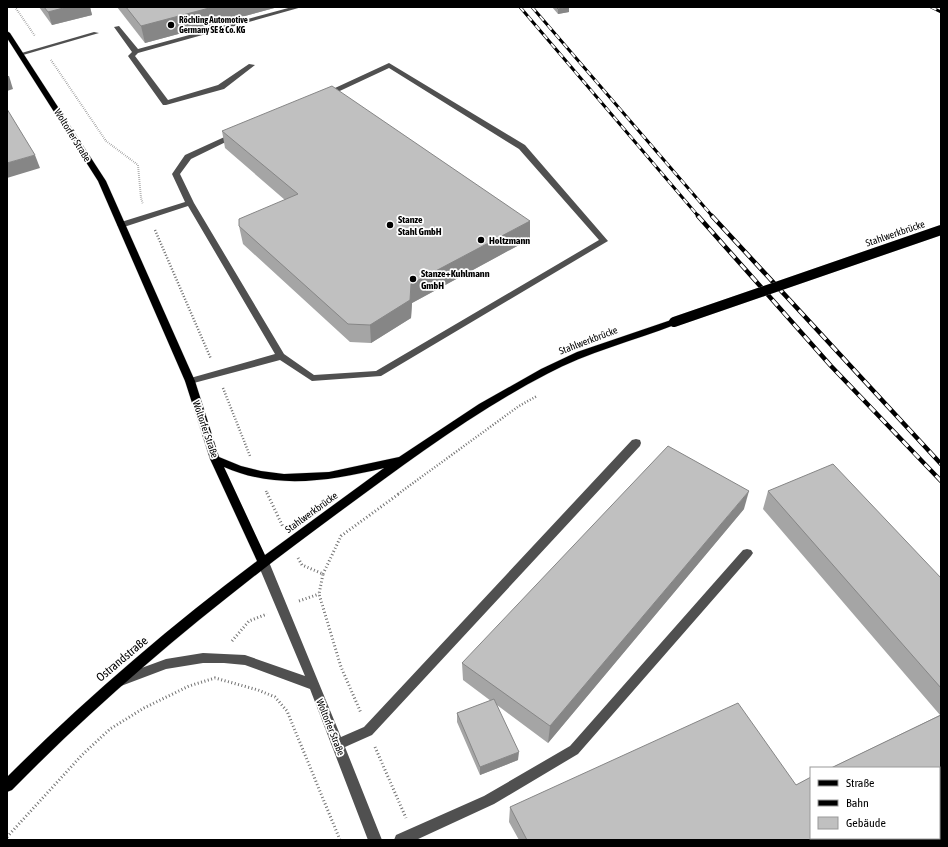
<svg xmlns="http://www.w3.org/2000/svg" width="948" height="847" font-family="'Asap Condensed',sans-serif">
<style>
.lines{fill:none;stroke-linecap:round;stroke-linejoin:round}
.major-casing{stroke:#dbdbdb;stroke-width:1}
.path-far2{stroke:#727272;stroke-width:2;stroke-dasharray:0.5 1.5;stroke-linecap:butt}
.path-far1{stroke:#727272;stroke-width:2.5;stroke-dasharray:1 2;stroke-linecap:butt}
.path{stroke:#727272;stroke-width:3;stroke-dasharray:1 2.5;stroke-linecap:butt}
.minor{fill:#505050;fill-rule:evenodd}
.major{fill:#000;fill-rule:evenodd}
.rail-far1-casing{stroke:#000;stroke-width:3}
.rail-casing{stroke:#000;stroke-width:4.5}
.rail-far1{stroke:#fff;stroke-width:2;stroke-dasharray:6;stroke-linecap:butt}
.rail{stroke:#fff;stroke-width:3;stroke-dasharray:8;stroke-linecap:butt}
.major-bridge-casing{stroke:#dbdbdb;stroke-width:10;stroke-linecap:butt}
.major-bridge{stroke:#000;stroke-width:10}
.wall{fill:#a5a5a5}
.shaded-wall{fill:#868686}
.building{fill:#c0c0c0;stroke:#868686}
.poi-dot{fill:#000;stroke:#fff;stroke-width:1.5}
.labels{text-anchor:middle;stroke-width:3.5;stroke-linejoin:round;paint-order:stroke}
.far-poi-label{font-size:9px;font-weight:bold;fill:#000;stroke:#fff;text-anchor:start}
.street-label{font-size:10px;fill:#000;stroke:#fff}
.poi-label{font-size:10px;font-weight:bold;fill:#000;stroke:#fff;text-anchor:start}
.near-street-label{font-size:12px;fill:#000;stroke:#fff}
</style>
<rect width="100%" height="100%" fill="#fff"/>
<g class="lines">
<defs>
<path id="major" d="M7,31L10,33L106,181L195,381L219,457L241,466L261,471L284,474L329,472L399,457L479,404L541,369L577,352L671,320L674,319L679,322L677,324C633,341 588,352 547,374C472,413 405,464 338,513C222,598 112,688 12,790L7,792V777C85,699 169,627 257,561L210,459L185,381L98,181L7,38ZM224,467C276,490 330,481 384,468L265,555Z"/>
</defs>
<use href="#major" class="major-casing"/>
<g class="path-far2">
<path d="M15,7L35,36"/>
<path d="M51,60L106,141L138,165L141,198L143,204"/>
</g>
<g class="path-far1">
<path d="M155,230L211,359"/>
<path d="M223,388L250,456"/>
<path d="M266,491L267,494"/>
<path d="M398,494L519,406L537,396"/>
</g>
<g class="path">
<path d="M267,493L283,527"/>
<path d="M298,558L302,565L323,574L319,594L341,667L361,713"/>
<path d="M323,574L341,536L400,493"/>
<path d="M299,601L319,594"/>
<path d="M232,641L249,621L267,614"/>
<path d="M375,747L406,818"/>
<path d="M7,837L82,755L110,729L144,708L189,686L215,678L258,690L275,697L287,711L340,840"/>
</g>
<g class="minor">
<path d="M292,7H302L138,53L135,56L168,100L218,85L249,64L255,65L224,89L166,105H163L128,56L132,52L114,27L119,26L138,49Z"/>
<path d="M94,32L99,33L23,55L18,54Z"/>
<path d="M389,63L525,145L608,241L381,376L312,381L280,360L190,384L187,383L185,381L187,379L275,354L188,206L124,227L121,228L117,225L118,223L185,202L172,174L185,155L231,134H234L238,136L191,159L180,174L194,203L284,354L314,375L376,371L599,240L519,149L389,68L329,96H323L322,94Z"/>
<path d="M636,439L640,440L641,443L640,446L372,735L345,747L382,840H368L310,689L245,665L224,663H203L166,669L121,686L117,685L115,681L117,677L166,659L203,653L245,655L305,676L257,562L259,559L263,557L267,559L269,562L341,737L364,727L632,440Z"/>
<path d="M747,549L751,550L753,553L751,556L578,754L494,804L416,840H394L396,835L484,796L570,746L743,550Z"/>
</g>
<use href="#major" class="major"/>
<defs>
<g id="rail-far1">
<path d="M520,7L699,217"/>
<path d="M532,7L713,217"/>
<path d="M931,7L941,12"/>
</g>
<g id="rail">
<path d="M698,216L831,366L941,481"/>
<path d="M712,216L941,464"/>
</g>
</defs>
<use href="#rail-far1" class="rail-far1-casing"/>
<use href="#rail" class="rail-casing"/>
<use href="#rail-far1" class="rail-far1"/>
<use href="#rail" class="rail"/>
<defs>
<path id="major-bridge" d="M674,322L941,230"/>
</defs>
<use href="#major-bridge" class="major-bridge-casing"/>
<use href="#major-bridge" class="major-bridge"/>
</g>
<g class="wall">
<path d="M39,7H90L92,15L52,25Z"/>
<path d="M117,7H278L145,43Z"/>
<path d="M552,7H569V12L558,14Z"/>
<path d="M222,131L530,221V239L412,303L411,318L371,343L350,342L243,244L239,226L285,200L225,148Z"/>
<path d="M768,491L941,578V840H519L509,822L510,807L796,785L940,715L763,509Z"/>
<path d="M744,509L548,743L497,705L518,760L480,775L457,722V713L491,701L463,680L462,663Z"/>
</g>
<g class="shaded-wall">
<path d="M67,7H90L92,15L52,25L48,12Z"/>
<path d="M213,7H278L145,43L141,26Z"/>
<path d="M569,7V12L558,14V9Z"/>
<path d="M7,76H9L13,89L7,91Z"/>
<path d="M35,155L40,168L7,178V163Z"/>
<path d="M530,221V239L412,303L411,318L371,343L370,325L411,284Z"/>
<path d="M749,491L744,509L548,743L550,726Z"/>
<path d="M519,752L518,760L480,775V767Z"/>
</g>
<g class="building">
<path d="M44,7H67L48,12Z"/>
<path d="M126,7H213L141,26Z"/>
<path d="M556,7H569L558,9Z"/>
<path d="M332,86L530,221L411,284L410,300L370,325L348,324L239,226V219L298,194L222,131Z"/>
<path d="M7,109L35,155L7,163Z"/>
<path d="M668,446L749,491L550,726L462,663Z"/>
<path d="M833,464L941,578V688L768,491Z"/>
<path d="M494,699L519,752L480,767L457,713Z"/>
<path d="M738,703L796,785L811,777V838H939V768H831L941,715V840H527L510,807Z"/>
</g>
<g class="poi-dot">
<circle cx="171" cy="25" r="4"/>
<circle cx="390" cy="225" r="4"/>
<circle cx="481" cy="240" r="4"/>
<circle cx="413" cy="279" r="4"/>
</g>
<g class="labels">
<g class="far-poi-label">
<text x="179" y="23">Röchling Automotive<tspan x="179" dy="10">Germany SE &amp; Co. KG</tspan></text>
</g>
<g class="street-label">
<text transform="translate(73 135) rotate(58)" y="4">Woltorfer Straße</text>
<text transform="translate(895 233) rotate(-19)" y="4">Stahlwerkbrücke</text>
<text transform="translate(588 340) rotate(-21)" y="4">Stahlwerkbrücke</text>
<text transform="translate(206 429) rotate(71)" y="4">Woltorfer Straße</text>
<text transform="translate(311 512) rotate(-36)" y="4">Stahlwerkbrücke</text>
<text transform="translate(331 727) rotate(68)" y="4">Woltorfer Straße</text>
</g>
<g class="poi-label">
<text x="398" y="223">Stanze<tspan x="398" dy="12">Stahl GmbH</tspan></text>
<text x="489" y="244">Holtzmann</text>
<text x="421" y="277">Stanze+Kuhlmann<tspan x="421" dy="12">GmbH</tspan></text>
</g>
<g class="near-street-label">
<text transform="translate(122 659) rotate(-40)" y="4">Ostrandstraße</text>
</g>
</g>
<rect width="948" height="847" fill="none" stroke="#000000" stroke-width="16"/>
<rect x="810" y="767" width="130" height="72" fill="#ffffff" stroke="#999999"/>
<rect x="818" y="780" width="20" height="6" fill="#000000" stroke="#999999"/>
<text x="846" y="787" font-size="12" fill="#000000">Straße</text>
<rect x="818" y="800" width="20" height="6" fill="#000000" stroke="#999999"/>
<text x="846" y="807" font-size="12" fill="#000000">Bahn</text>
<rect x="818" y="817" width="20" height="12" fill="#c0c0c0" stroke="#999999"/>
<text x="846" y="827" font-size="12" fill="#000000">Gebäude</text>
</svg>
